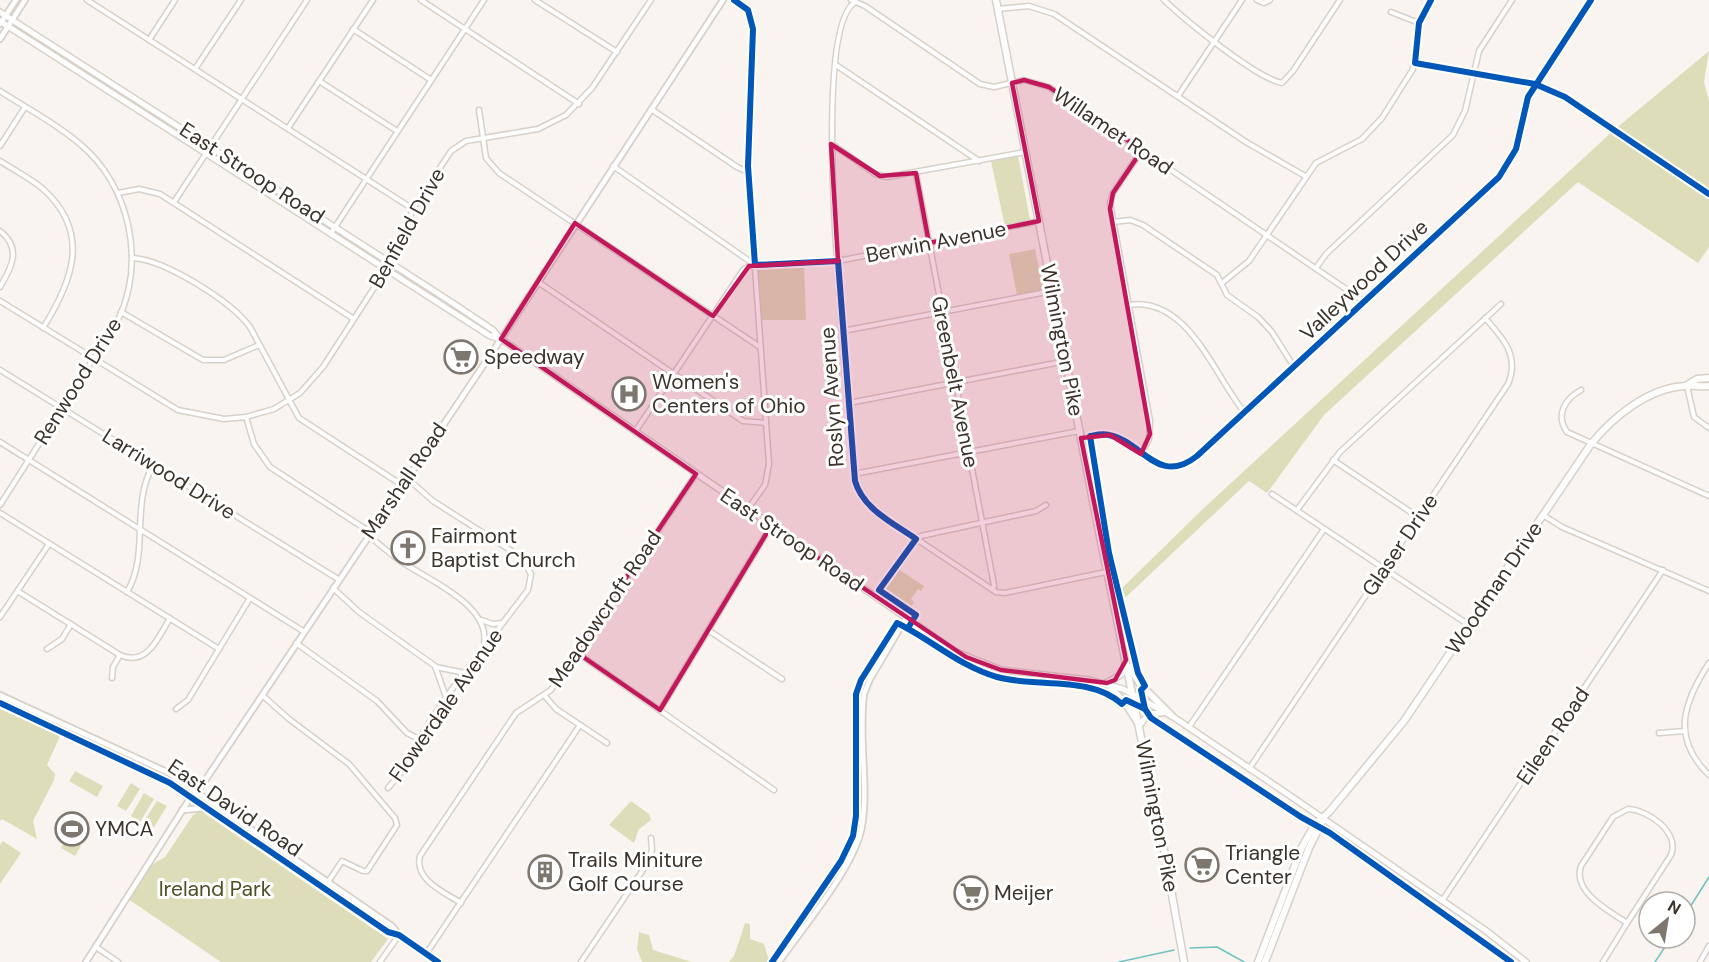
<svg xmlns="http://www.w3.org/2000/svg" width="1709" height="962" font-family="'DM Sans',sans-serif">
<style>
.green{fill:#deddba}
.lines{fill:none;stroke-linecap:round;stroke-linejoin:round}
.stream{stroke:#70c2c1;stroke-width:1.5}
.minor-casing{stroke:#d7d1ca;stroke-width:7}
.tertiary-casing{stroke:#d7d1ca;stroke-width:8}
.secondary-casing{stroke:#d7d1ca;stroke-width:8}
.primary-casing{stroke:#d7d1ca;stroke-width:9}
.minor{stroke:#fefdfd;stroke-width:4}
.tertiary{stroke:#fefdfd;stroke-width:4.5}
.secondary{stroke:#fefdfd;stroke-width:5}
.primary{stroke:#fefdfd;stroke-width:6}
.cycleway-casing{stroke:#fff;stroke-width:10}
.cycleway{stroke:#0057b8;stroke-width:6}
.marked{fill:#c2185b;fill-opacity:0.2;stroke:#c2185b;stroke-width:4.5;stroke-linejoin:round}
.labels{text-anchor:middle;stroke-width:6;stroke-linejoin:round;paint-order:stroke}
.street-label{font-size:21px;fill:#3c332a;stroke:#fff}
.poi-label{font-size:21px;fill:#3c332a;stroke:#fff;text-anchor:start}
.park-label{font-size:21px;fill:#4e4f24;stroke:#fff}
</style>
<rect width="100%" height="100%" fill="#f9f4ef"/>
<g class="green">
<path d="M1709,51L1704,82L1709,101V247L1698,263L1578,182L1324,415L1267,493L1249,481L1126,597L1120,590L1206,506L1614,130Z"/>
<path d="M1018,156L1030,220L1005,226L991,161Z"/>
<path d="M1035,249L1044,291L1017,296L1009,254Z"/>
<path d="M804,263L806,320H759L755,265Z"/>
<path d="M898,569L924,586L921,591L918,589L911,599L914,602L910,609L883,591Z"/>
<path d="M0,709L60,736L47,765L55,774L54,780L33,821L37,839L2,819L0,821Z"/>
<path d="M75,771L103,786L97,797L69,781Z"/>
<path d="M131,783L140,789L126,811L117,806Z"/>
<path d="M144,793L154,799L140,822L131,816Z"/>
<path d="M157,801L167,806L153,829L143,823Z"/>
<path d="M631,801L649,814L651,820L639,829L634,843L609,825Z"/>
<path d="M201,811L388,939L371,962H221L128,899L148,867L165,857L193,815Z"/>
<path d="M68,838L81,846L75,856L61,848Z"/>
<path d="M3,841L21,853L0,884V845Z"/>
<path d="M745,923L750,924V939L764,944L769,960L767,962H729L734,956Z"/>
<path d="M639,932L649,935L653,950L692,962H642L637,949Z"/>
</g>
<g class="lines">
<g class="stream">
<path d="M1685,915L1709,877"/>
<path d="M1190,948L1217,947L1244,962"/>
<path d="M1119,962L1174,950"/>
<path d="M1655,962L1671,938"/>
</g>
<defs>
<g id="minor">
<path d="M87,0L413,209"/>
<path d="M421,0L579,104"/>
<path d="M535,0L617,52"/>
<path d="M734,0L748,10L753,29L749,183L769,464L765,485L748,509"/>
<path d="M851,0L865,6L980,84L994,87L1024,80L1049,87L1365,302"/>
<path d="M1164,0C1185,20 1256,78 1282,83L1293,71L1340,0"/>
<path d="M1257,0L1264,3L1270,0"/>
<path d="M854,3C808,36 848,388 852,454C855,481 857,497 879,514L996,592L1005,593L1106,572"/>
<path d="M998,9L1029,6L1054,14L1246,142L1305,176"/>
<path d="M1391,12L1419,23"/>
<path d="M353,29L431,80"/>
<path d="M149,40L175,0"/>
<path d="M1415,63L1535,84L1565,97L1587,112"/>
<path d="M836,65L979,161"/>
<path d="M195,69L241,0"/>
<path d="M319,81L397,131"/>
<path d="M0,91C26,108 56,123 80,144C130,186 146,261 118,320L0,505"/>
<path d="M1178,96L1242,0"/>
<path d="M651,109L737,167L748,172"/>
<path d="M479,110L486,158L499,173L760,347"/>
<path d="M288,128L373,0"/>
<path d="M832,144L875,174L887,177L1025,152"/>
<path d="M0,146L25,107"/>
<path d="M0,161C14,170 30,178 43,189C92,233 72,282 43,328"/>
<path d="M613,166L755,265"/>
<path d="M916,173L994,585L993,590"/>
<path d="M118,193L139,189L160,194L354,319"/>
<path d="M174,202L307,0"/>
<path d="M1113,222L1130,220L1143,225L1217,275L1227,295L1258,317L1272,332L1294,367"/>
<path d="M0,231C22,248 12,267 0,287"/>
<path d="M331,233L484,0"/>
<path d="M133,258C165,260 231,301 250,327L299,418L402,485"/>
<path d="M1316,268L1326,254L1453,135L1465,111L1479,51L1512,0"/>
<path d="M538,282L743,421L766,423"/>
<path d="M1222,283L1249,261L1316,163L1362,139L1382,118L1413,69L1419,23L1431,0"/>
<path d="M0,301L178,410L224,419L246,417L274,409L300,393L323,367L394,257L413,209L451,151L466,141L538,129L566,115L592,88L651,0"/>
<path d="M1128,305C1188,295 1214,376 1245,413"/>
<path d="M121,312L203,360H224L259,345"/>
<path d="M843,331L1052,291"/>
<path d="M0,370L338,579"/>
<path d="M1687,386L1694,417L1709,428"/>
<path d="M1581,390C1565,399 1555,415 1567,432L1709,496"/>
<path d="M849,403L1066,361"/>
<path d="M246,417L254,444L270,467L370,532"/>
<path d="M635,432L743,270L749,266L838,261L1039,221"/>
<path d="M1081,438C1089,437 1100,433 1109,435C1142,441 1159,487 1197,456L1499,177L1516,149L1528,97L1591,0"/>
<path d="M0,442L303,631"/>
<path d="M1141,454L1149,439L1150,421L1110,203L1113,193L1142,150"/>
<path d="M1333,460L1418,517"/>
<path d="M854,474L1079,431"/>
<path d="M1272,494L1469,625"/>
<path d="M1297,510L1340,452L1501,304"/>
<path d="M0,513L219,649"/>
<path d="M1543,515L1562,527L1709,591"/>
<path d="M368,535C379,544 390,554 402,562C428,580 491,605 484,644"/>
<path d="M333,588L359,612L435,666L446,697"/>
<path d="M19,592L120,655C147,667 158,638 170,618"/>
<path d="M127,592C150,553 130,507 153,465"/>
<path d="M875,596L916,539L921,536L1036,511L1046,505"/>
<path d="M0,617L49,544"/>
<path d="M481,620L493,624L502,623"/>
<path d="M708,630L782,679"/>
<path d="M296,643L377,701L407,733L419,739"/>
<path d="M47,649L62,639L71,624"/>
<path d="M576,652L774,790"/>
<path d="M1709,663C1683,703 1671,738 1709,775"/>
<path d="M436,667L465,673"/>
<path d="M112,678L113,667L120,655"/>
<path d="M262,695L289,719L349,764L395,818L397,825L367,871H363L342,861L324,888"/>
<path d="M545,696L556,709L607,743"/>
<path d="M176,709L188,700L250,598"/>
<path d="M660,710L771,526"/>
<path d="M1189,727L1324,529"/>
<path d="M1659,733L1685,731"/>
<path d="M1249,769L1508,384C1520,356 1503,338 1485,318"/>
<path d="M388,788L410,762L419,739L446,697L528,590L531,574L521,557L433,501L407,478"/>
<path d="M1628,809C1648,810 1680,832 1671,855L1627,923C1609,911 1572,892 1581,866L1613,817Z"/>
<path d="M1442,901L1663,570"/>
<path d="M461,903C444,892 414,880 420,856L516,713L551,690L696,474"/>
<path d="M96,947L118,962"/>
<path d="M426,954L580,725"/>
<path d="M380,962L399,935"/>
<path d="M581,962L649,861L652,849L651,838"/>
<path d="M1603,962L1627,923"/>
<path d="M1700,962L1709,946"/>
</g>
<g id="tertiary">
<path d="M0,24L16,0"/>
<path d="M0,39L25,0"/>
<path d="M0,695L169,773L392,926L399,935"/>
<path d="M0,703L170,783L388,932L399,935L438,962"/>
<path d="M182,810L206,808"/>
<path d="M86,962L189,800L200,788L501,339L723,0"/>
<path d="M779,962C803,927 855,867 862,826C869,783 858,737 864,694L870,679L906,618"/>
</g>
<g id="secondary">
<path d="M0,12L448,300L493,330L500,339"/>
<path d="M0,21L490,336L501,339L956,652L1001,670L1089,680L1123,689L1172,716L1289,795L1485,930L1526,962"/>
<path d="M1107,683L1122,674L1126,661"/>
<path d="M1140,725L1148,714L1162,713"/>
</g>
<g id="primary">
<path d="M996,0L1098,527L1164,850L1184,962"/>
<path d="M1687,385L1697,379L1709,378"/>
<path d="M1130,667L1140,684L1172,716"/>
<path d="M1107,683L1128,707L1138,723"/>
<path d="M1258,962L1302,847L1315,824L1329,812L1404,721L1591,444C1613,417 1648,388 1685,386C1693,385 1701,387 1709,386"/>
<path d="M1265,962L1309,848L1323,820"/>
</g>
</defs>
<use href="#minor" class="minor-casing"/>
<use href="#tertiary" class="tertiary-casing"/>
<use href="#secondary" class="secondary-casing"/>
<use href="#primary" class="primary-casing"/>
<use href="#minor" class="minor"/>
<use href="#tertiary" class="tertiary"/>
<use href="#secondary" class="secondary"/>
<use href="#primary" class="primary"/>
<defs>
<g id="cycleway">
<path d="M734,0L748,10L753,29L748,166L755,265L838,261L855,481C863,509 893,523 916,539L879,590L916,615L908,628"/>
<path d="M1431,0L1419,23L1415,63L1535,84L1565,97L1709,194"/>
<path d="M0,703L170,783L388,932L399,935L438,962"/>
<path d="M1145,709L1141,690L1145,686L1138,673L1109,553L1090,436C1096,435 1102,433 1109,435C1142,441 1158,487 1197,456L1499,177L1516,149L1528,97L1591,0"/>
<path d="M772,962L841,861L853,836L856,816V694L861,680L897,623C932,640 959,666 997,677C1036,688 1090,675 1122,704L1126,700L1145,709L1151,718L1301,817L1330,833L1511,962"/>
</g>
</defs>
<use href="#cycleway" class="cycleway-casing"/>
<use href="#cycleway" class="cycleway"/>
</g>
<path class="marked" d="M1024,80L1049,87L1142,150L1113,193L1110,209L1150,434L1141,454L1110,435L1081,438L1126,660L1115,680L1107,683L1001,670L966,657L771,526L660,710L576,652L696,474L501,339L575,223L713,316L749,266L838,261L831,144L880,176L916,173L929,243L1039,221L1012,83Z"/>
<defs>
<symbol id="supermarket-ring" viewBox="-11 -11 22 22"><circle r="9.5" fill="#fff" stroke="#7e776f" stroke-width="1.5"/><path d="M-6-5.5h2.5l.6 2H6L4.5 2H-2.5L-4.4-4H-6ZM-1.5 3.2a1.3 1.3 0 1 0 .1 0ZM3 3.2a1.3 1.3 0 1 0 .1 0Z" fill="#7e776f"/></symbol>
<symbol id="hospital-ring" viewBox="-11 -11 22 22"><circle r="9.5" fill="#fff" stroke="#7e776f" stroke-width="1.5"/><path d="M-5-5h3v3.5h4V-5h3V5h-3V1.5h-4V5h-3Z" fill="#7e776f"/></symbol>
<symbol id="church-ring" viewBox="-11 -11 22 22"><circle r="9.5" fill="#fff" stroke="#7e776f" stroke-width="1.5"/><path d="M-1.2-6h2.4v3.5h3.3v2.4h-3.3V6h-2.4V-.1h-3.3v-2.4h3.3Z" fill="#7e776f"/></symbol>
<symbol id="stadium-ring" viewBox="-11 -11 22 22"><circle r="9.5" fill="#fff" stroke="#7e776f" stroke-width="1.5"/><path d="M0-5a6.5 5 0 1 0 0 10a6.5 5 0 1 0 0-10ZM-3.5-1.8h7v3.6h-7Z" fill="#7e776f"/></symbol>
<symbol id="building-ring" viewBox="-11 -11 22 22"><circle r="9.5" fill="#fff" stroke="#7e776f" stroke-width="1.5"/><path d="M-4-6H4V6H1V3H-1V6H-4ZM-2.5-4.3h1.7v1.8h-1.7ZM.8-4.3h1.7v1.8H.8ZM-2.5-1h1.7V.8h-1.7ZM.8-1h1.7V.8H.8Z" fill="#7e776f"/></symbol>
</defs>
<g fill-rule="evenodd">
<use href="#supermarket-ring" x="442" y="338" width="38" height="38"/>
<use href="#hospital-ring" x="610" y="375" width="38" height="38"/>
<use href="#church-ring" x="389" y="529" width="38" height="38"/>
<use href="#stadium-ring" x="53" y="810" width="38" height="38"/>
<use href="#supermarket-ring" x="1183" y="846" width="38" height="38"/>
<use href="#building-ring" x="526" y="853" width="38" height="38"/>
<use href="#supermarket-ring" x="952" y="874" width="38" height="38"/>
</g>
<g class="labels">
<g class="street-label">
<text transform="translate(1113 131) rotate(34)" y="7">Willamet Road</text>
<text transform="translate(252 173) rotate(33)" y="7">East Stroop Road</text>
<text transform="translate(407 228) rotate(-61)" y="7">Benfield Drive</text>
<text transform="translate(936 242) rotate(-11)" y="7">Berwin Avenue</text>
<text transform="translate(1364 280) rotate(-43)" y="7">Valleywood Drive</text>
<text transform="translate(1062 340) rotate(79)" y="7">Wilmington Pike</text>
<text transform="translate(78 381) rotate(-58)" y="7">Renwood Drive</text>
<text transform="translate(955 382) rotate(79)" y="7">Greenbelt Avenue</text>
<text transform="translate(832 397) rotate(-94)" y="7">Roslyn Avenue</text>
<text transform="translate(169 474) rotate(32)" y="7">Larriwood Drive</text>
<text transform="translate(404 481) rotate(-56)" y="7">Marshall Road</text>
<text transform="translate(792 540) rotate(34)" y="7">East Stroop Road</text>
<text transform="translate(1400 545) rotate(-56)" y="7">Glaser Drive</text>
<text transform="translate(1494 588) rotate(-56)" y="7">Woodman Drive</text>
<text transform="translate(605 609) rotate(-56)" y="7">Meadowcroft Road</text>
<text transform="translate(446 705) rotate(-55)" y="7">Flowerdale Avenue</text>
<text transform="translate(1553 736) rotate(-56)" y="7">Eileen Road</text>
<text transform="translate(235 808) rotate(34)" y="7">East David Road</text>
<text transform="translate(1157 816) rotate(79)" y="7">Wilmington Pike</text>
</g>
<g class="poi-label">
<text x="484" y="364">Speedway</text>
<text x="652" y="389">Women's<tspan x="652" dy="24">Centers of Ohio</tspan></text>
<text x="431" y="543">Fairmont<tspan x="431" dy="24">Baptist Church</tspan></text>
<text x="95" y="836">YMCA</text>
<text x="1225" y="860">Triangle<tspan x="1225" dy="24">Center</tspan></text>
<text x="568" y="867">Trails Miniture<tspan x="568" dy="24">Golf Course</tspan></text>
<text x="994" y="900">Meijer</text>
</g>
<g class="park-label">
<text x="215" y="896">Ireland Park</text>
</g>
</g>
<g transform="translate(1667 920) rotate(30)"><circle r="28" fill="#ffffff" stroke="#b1adaa" stroke-width="1.5"/>
<path d="M0-4.5L10 22L0 15L-10 22Z" fill="#7e776f"/>
<text y="-9" font-size="16" font-weight="bold" text-anchor="middle" fill="#3c332a">N</text>
</g>
</svg>
